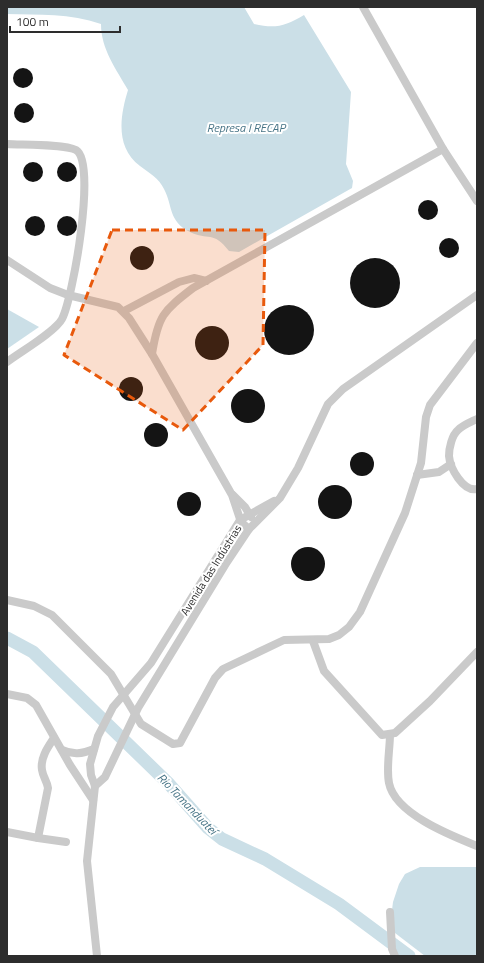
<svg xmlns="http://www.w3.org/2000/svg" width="484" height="963" font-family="'Titillium Web',sans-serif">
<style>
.water{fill:#cbdfe7}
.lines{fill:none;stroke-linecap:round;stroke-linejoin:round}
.river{stroke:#cbdfe7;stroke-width:13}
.building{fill:#141414}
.minor{stroke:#cacaca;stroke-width:8}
.marked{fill:#e8590c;fill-opacity:0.2;stroke:#e8590c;stroke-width:3;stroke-dasharray:8 5;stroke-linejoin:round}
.labels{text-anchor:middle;stroke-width:4;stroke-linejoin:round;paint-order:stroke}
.street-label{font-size:11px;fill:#2d2d2d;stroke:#fff}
.water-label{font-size:12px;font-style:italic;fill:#467385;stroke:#fff}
</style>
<rect width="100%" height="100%" fill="#fff"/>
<g class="water">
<path d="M7,7H244L254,24C276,29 285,26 304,15L351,92L346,164L353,181L352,188L239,252L229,251C213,230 208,241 190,232C168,221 173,206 164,189C159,178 149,173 140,166C115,147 120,116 128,90C116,69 101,49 101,24C70,13 39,15 7,14Z"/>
<path d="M7,309L39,327L7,349Z"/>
<path d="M420,867H477V956H425L395,933L391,918L393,902L399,884L405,874Z"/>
</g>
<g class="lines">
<path class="river" d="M7,638L33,652L169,784L208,828L222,839L265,859L339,904L409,956"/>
</g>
<g class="building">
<circle cx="23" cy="78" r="10"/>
<circle cx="24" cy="113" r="10"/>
<circle cx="67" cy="172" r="10"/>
<circle cx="33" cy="172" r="10"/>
<circle cx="428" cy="210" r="10"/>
<circle cx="67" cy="226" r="10"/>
<circle cx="35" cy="226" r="10"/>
<circle cx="449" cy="248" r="10"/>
<circle cx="142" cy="258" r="12"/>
<circle cx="375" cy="283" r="25"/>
<circle cx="289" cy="330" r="25"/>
<circle cx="212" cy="343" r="17"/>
<circle cx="131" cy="389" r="12"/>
<circle cx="248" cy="406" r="17"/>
<circle cx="156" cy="435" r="12"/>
<circle cx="362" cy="464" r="12"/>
<circle cx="335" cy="502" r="17"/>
<circle cx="189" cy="504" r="12"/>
<circle cx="308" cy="564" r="17"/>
</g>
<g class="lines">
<g class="minor">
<path d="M363,7L443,149"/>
<path d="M7,144C22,145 64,144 76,150C97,162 73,298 62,319C55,332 20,352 7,362"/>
<path d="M7,260L50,288L68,295L118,307L129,318L152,354"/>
<path d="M124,311L179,282L194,278L206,281"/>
<path d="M477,419C471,422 463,425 458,430C452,435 449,448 449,456C450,468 463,492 477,489"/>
<path d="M417,475L439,472L451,464"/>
<path d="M233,495L245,507L251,517"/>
<path d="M249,529L241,522L232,495L152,354C158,316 163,311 193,288L443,149L477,201"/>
<path d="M7,600L34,606L52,615L111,674L141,724L173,744L180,743L215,678L223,669L284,640L329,639L339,635L349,627L360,612L405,513L421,463L426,417L430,405L477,343"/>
<path d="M313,641L324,671L382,735L395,733L430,701L477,652"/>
<path d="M7,694L27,698L36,705L70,765L93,800"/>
<path d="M390,734C390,749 386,768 389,783C395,814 452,836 477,846"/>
<path d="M62,750C73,755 82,754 94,749"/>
<path d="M95,786L105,777L138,708L227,562L249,529L280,498L298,468L328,404L343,389L477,295"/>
<path d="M7,832L38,838L48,788C47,781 43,777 42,770C40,758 48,747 54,738"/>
<path d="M38,838L66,842"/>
<path d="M390,912L392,949L395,956"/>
<path d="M97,956L87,861L95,786L91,775L90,764L98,736L113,707L151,663L240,520L274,501"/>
</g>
</g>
<path class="marked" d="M112,230H265L263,345L183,430L64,355Z"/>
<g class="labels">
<g class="street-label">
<text transform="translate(211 570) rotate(-58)" y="4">Avenida das Indústrias</text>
</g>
<g class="water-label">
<text x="246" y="132">Represa I RECAP</text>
<text transform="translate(187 804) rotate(46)" y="4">Rio Tamanduateí</text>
</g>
</g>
<rect width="484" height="963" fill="none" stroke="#2d2d2d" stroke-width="16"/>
<path d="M10 26v6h110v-6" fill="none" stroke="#2d2d2d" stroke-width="2"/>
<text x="16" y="26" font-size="12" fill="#2d2d2d" stroke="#ffffff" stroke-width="3" paint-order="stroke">100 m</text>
</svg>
